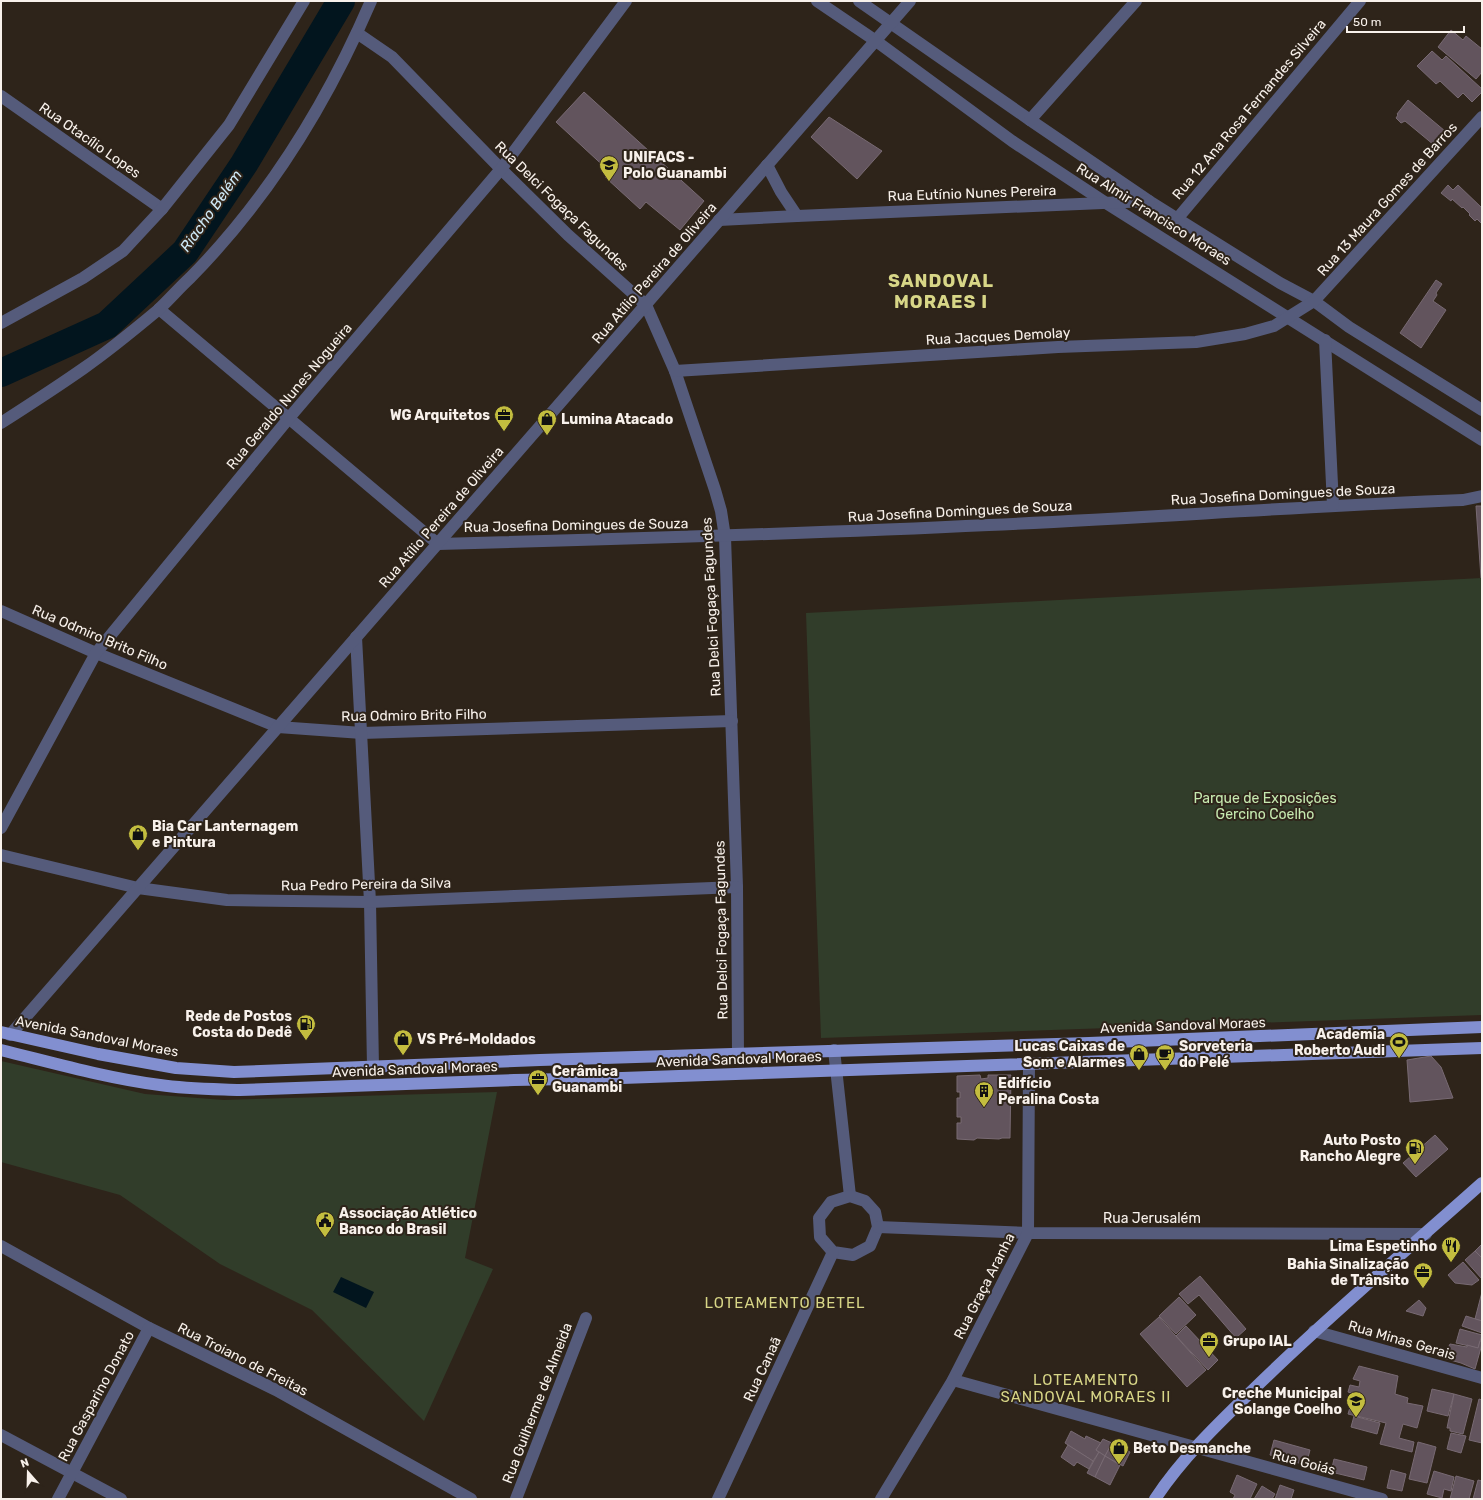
<svg xmlns="http://www.w3.org/2000/svg" width="1483" height="1500" font-family="Rubik,sans-serif">
<style>
.green{fill:#313d2a}
.water{fill:#02151e}
.lines{fill:none;stroke-linecap:round;stroke-linejoin:round}
.river{stroke:#02151e;stroke-width:28}
.building{fill:#62545d;stroke:#786a73}
.minor{stroke:#555b7b;stroke-width:12}
.major{stroke:#828fd0;stroke-width:12}
.labels{text-anchor:middle;stroke-width:4;stroke-linejoin:round;paint-order:stroke}
.street-label{font-size:14px;fill:#f8f1eb;stroke:#2e241a}
.poi-label{font-size:14px;font-weight:bold;fill:#f8f1eb;stroke:#2e241a;text-anchor:start}
.park-label{font-size:14px;fill:#c6e9b0;stroke:#2e241a}
.water-label{font-size:15px;font-style:italic;fill:#cee9f7;stroke:#2e241a}
.neighbourhood-label{font-size:15px;letter-spacing:1px;fill:#d8d687;stroke:#2e241a}
.district-label{font-size:18px;font-weight:bold;letter-spacing:1px;fill:#d8d687;stroke:#2e241a}
</style>
<rect width="100%" height="100%" fill="#2e241a"/>
<g class="green">
<path d="M1482,578V1015L821,1038L806,613Z"/>
<path d="M1,1061L145,1094L224,1100L497,1092L465,1258L493,1269L424,1421L312,1310L220,1264L120,1195L1,1162Z"/>
</g>
<path class="water" d="M341,1277L374,1292L366,1308L333,1292Z"/>
<g class="lines">
<path class="river" d="M1,373L107,325L185,252L244,164L341,1"/>
</g>
<g class="building">
<path d="M1451,30L1463,40L1466,36L1482,49V72L1476,79L1438,47Z"/>
<path d="M1432,51L1442,60L1446,56L1482,89V92L1472,102L1463,93L1458,98L1440,81L1436,84L1417,66Z"/>
<path d="M584,92L704,201L680,230L646,202L640,209L605,177L610,172L556,122Z"/>
<path d="M1408,100L1445,131L1434,145L1405,121L1401,123L1396,118L1398,115L1397,114Z"/>
<path d="M829,117L882,151L857,179L811,137Z"/>
<path d="M1448,185L1453,190L1458,185L1482,208V224L1477,219L1475,221L1469,215L1470,214L1463,207L1462,208L1452,199L1451,201L1441,193Z"/>
<path d="M1436,280L1442,284L1436,293L1437,295L1433,301L1446,310L1421,348L1400,333Z"/>
<path d="M1476,506H1482V578H1481Z"/>
<path d="M1431,1056L1441,1067L1453,1098L1410,1102L1407,1060Z"/>
<path d="M980,1075L981,1079L988,1078V1075H1011L1010,1138H1002L999,1139L977,1138L974,1140L957,1139V1123H961V1117H957V1098H960V1092H957V1076Z"/>
<path d="M1435,1135L1448,1149L1416,1177L1403,1163Z"/>
<path d="M1482,1244V1258L1475,1251Z"/>
<path d="M1475,1251L1482,1258V1279L1465,1260Z"/>
<path d="M1463,1262L1479,1280L1472,1285L1455,1283L1448,1275Z"/>
<path d="M1200,1276L1246,1329L1236,1338L1199,1295L1188,1304L1179,1294Z"/>
<path d="M1482,1292V1321L1475,1319Z"/>
<path d="M1179,1297L1196,1315L1176,1334L1159,1316Z"/>
<path d="M1419,1300L1426,1308L1423,1316L1406,1311Z"/>
<path d="M1466,1316L1482,1321V1333L1462,1326Z"/>
<path d="M1159,1317L1206,1370L1187,1387L1140,1334Z"/>
<path d="M1186,1326L1218,1360L1208,1370L1176,1336Z"/>
<path d="M1460,1329L1482,1335L1478,1348L1456,1343Z"/>
<path d="M1480,1341H1482V1344L1475,1369L1461,1363L1443,1358L1450,1344L1467,1347V1345L1478,1348Z"/>
<path d="M1359,1366L1398,1376L1395,1394L1408,1398L1407,1403L1423,1406L1417,1428L1403,1424L1399,1438L1414,1442L1412,1452L1380,1444L1386,1423L1348,1414L1354,1394L1348,1392L1350,1385L1359,1387L1360,1381L1353,1379Z"/>
<path d="M1432,1389L1454,1394L1448,1416L1427,1411Z"/>
<path d="M1454,1394L1472,1399L1463,1434L1450,1431V1428H1447Z"/>
<path d="M1479,1399L1482,1400V1443L1469,1440Z"/>
<path d="M1354,1416L1380,1423L1377,1434L1351,1427Z"/>
<path d="M1071,1431L1085,1439L1086,1436L1101,1443L1096,1450L1099,1452L1093,1461L1065,1443Z"/>
<path d="M1451,1433L1466,1436L1461,1453L1447,1449Z"/>
<path d="M1103,1439L1112,1443L1105,1456L1096,1450Z"/>
<path d="M1274,1440L1310,1450L1306,1465L1270,1455Z"/>
<path d="M1418,1442L1436,1447L1427,1483L1409,1479Z"/>
<path d="M1112,1443L1130,1452L1123,1466L1105,1456Z"/>
<path d="M1068,1445L1093,1461L1089,1469L1077,1462L1074,1466L1061,1457Z"/>
<path d="M1099,1452L1105,1456L1095,1477L1087,1473Z"/>
<path d="M1105,1456L1120,1465L1110,1485L1095,1477Z"/>
<path d="M1334,1459L1367,1467L1364,1480L1331,1472Z"/>
<path d="M1391,1470L1406,1474L1402,1491L1387,1488Z"/>
<path d="M1434,1471L1454,1477L1451,1491L1444,1489L1442,1498L1427,1494Z"/>
<path d="M1237,1475L1257,1484L1250,1499H1233L1235,1495L1230,1492Z"/>
<path d="M1456,1476L1474,1481L1469,1499H1450Z"/>
<path d="M1478,1480L1482,1481V1499H1473Z"/>
<path d="M1280,1485L1294,1490L1291,1499H1275Z"/>
<path d="M1262,1486L1275,1494L1272,1499H1254Z"/>
</g>
<g class="lines">
<g class="minor">
<path d="M817,1L876,41L1012,141L1106,203L1482,440"/>
<path d="M859,1L1030,120L1149,201L1280,283L1314,301L1349,327L1482,410"/>
<path d="M357,33L392,57L501,169L568,235L646,305L675,371L715,490L721,511L725,537L737,887L738,1055"/>
<path d="M1,96L162,209"/>
<path d="M1030,120L1136,1"/>
<path d="M767,165L781,192L797,216"/>
<path d="M1177,219L1360,1"/>
<path d="M719,220L797,216L1149,201"/>
<path d="M159,309L438,544C622,539 805,534 989,525C1147,518 1305,506 1463,500L1482,496"/>
<path d="M1,323L83,278L123,251L162,209L229,125L304,1"/>
<path d="M1325,340L1333,505"/>
<path d="M675,371L1058,347L1196,342L1245,334L1274,326L1314,301L1482,117"/>
<path d="M1,423C29,405 57,387 84,368C110,350 134,330 158,310C169,300 179,288 190,278C268,199 327,103 371,1"/>
<path d="M1,611L96,653L278,727L362,733L732,721"/>
<path d="M356,637L370,902L373,1067"/>
<path d="M1,828L96,653L289,418L501,169L626,1"/>
<path d="M1,855L138,888L227,900L370,902L737,887"/>
<path d="M10,1035L910,1"/>
<path d="M834,1050L850,1196"/>
<path d="M850,1196L865,1201L875,1212L878,1227L870,1246L853,1255L833,1252L820,1237L819,1218L831,1202Z"/>
<path d="M878,1227L1028,1233L1426,1234"/>
<path d="M1,1246L149,1328L276,1390L471,1499"/>
<path d="M1314,1331L1482,1378"/>
<path d="M953,1380L1382,1499"/>
<path d="M1,1435L121,1499"/>
<path d="M58,1499L149,1328"/>
<path d="M516,1499L586,1318"/>
<path d="M718,1499L833,1252"/>
<path d="M881,1499L953,1380L1028,1233L1029,1064"/>
</g>
<g class="major">
<path d="M1,1032L98,1054L176,1068L234,1072L540,1060L1089,1043L1482,1027"/>
<path d="M1,1050C54,1063 106,1078 160,1085C186,1089 213,1089 240,1090L514,1080L622,1078L1482,1048"/>
<path d="M1155,1499C1184,1455 1223,1419 1261,1382C1332,1313 1408,1249 1482,1183"/>
</g>
</g>
<defs>
<symbol id="university-pin" viewBox="-11 -11 22 30"><path d="M0 17L-7.5 6A9.5 9.5 0 1 1 7.5 6Z" fill="#c3bd3f" stroke="#2e241a"/><path d="M0-5L7-2L0 1L-7-2ZM-4 1L0 2.5L4 1V4Q0 6-4 4Z" fill="#111"/></symbol>
<symbol id="office-pin" viewBox="-11 -11 22 30"><path d="M0 17L-7.5 6A9.5 9.5 0 1 1 7.5 6Z" fill="#c3bd3f" stroke="#2e241a"/><path d="M-6-3h4V-5.5h4V-3h4V5H-6ZM-1-4.5V-3h2v-1.5ZM-6 0V1H6V0Z" fill="#111"/></symbol>
<symbol id="shop-pin" viewBox="-11 -11 22 30"><path d="M0 17L-7.5 6A9.5 9.5 0 1 1 7.5 6Z" fill="#c3bd3f" stroke="#2e241a"/><path d="M-5-2.5h2.3a2.7 3.5 0 0 1 5.4 0H5L5.5 6h-11ZM-1.5-2.5h3a1.5 2.3 0 0 0-3 0Z" fill="#111"/></symbol>
<symbol id="fuel-pin" viewBox="-11 -11 22 30"><path d="M0 17L-7.5 6A9.5 9.5 0 1 1 7.5 6Z" fill="#c3bd3f" stroke="#2e241a"/><path d="M-5.5-6h7V0h2V4h1.3V-2.5L3-4.5l.8-.8L6-3V5H2.5V1h-1V6h-7ZM-4.2-4.7v3.2H.2V-4.7Z" fill="#111"/></symbol>
<symbol id="stadium-pin" viewBox="-11 -11 22 30"><path d="M0 17L-7.5 6A9.5 9.5 0 1 1 7.5 6Z" fill="#c3bd3f" stroke="#2e241a"/><path d="M0-5a6.5 5 0 1 0 0 10a6.5 5 0 1 0 0-10ZM-3.5-1.8h7v3.6h-7Z" fill="#111"/></symbol>
<symbol id="cafe-pin" viewBox="-11 -11 22 30"><path d="M0 17L-7.5 6A9.5 9.5 0 1 1 7.5 6Z" fill="#c3bd3f" stroke="#2e241a"/><path d="M-5.5-4.5H6V0H3Q3 3.5 0 3.5H-2.5Q-5.5 3.5-5.5 0ZM3-3.2v2h1.7v-2ZM-6 4.5H4V6H-6Z" fill="#111"/></symbol>
<symbol id="building-pin" viewBox="-11 -11 22 30"><path d="M0 17L-7.5 6A9.5 9.5 0 1 1 7.5 6Z" fill="#c3bd3f" stroke="#2e241a"/><path d="M-4-6H4V6H1V3H-1V6H-4ZM-2.5-4.3h1.7v1.8h-1.7ZM.8-4.3h1.7v1.8H.8ZM-2.5-1h1.7V.8h-1.7ZM.8-1h1.7V.8H.8Z" fill="#111"/></symbol>
<symbol id="civic-pin" viewBox="-11 -11 22 30"><path d="M0 17L-7.5 6A9.5 9.5 0 1 1 7.5 6Z" fill="#c3bd3f" stroke="#2e241a"/><path d="M-.6-6.5H3V-4.5H.6V-3L4-1V1h2V6H-6V1h2V-1L-.6-3ZM-1.2 2.5V6h2.4V2.5Z" fill="#111"/></symbol>
<symbol id="restaurant-pin" viewBox="-11 -11 22 30"><path d="M0 17L-7.5 6A9.5 9.5 0 1 1 7.5 6Z" fill="#c3bd3f" stroke="#2e241a"/><path d="M-5-6h1v4h1v-4h1v4h1v-4h1v5L-1.5 .5V6h-2V.5L-5-1ZM5-6V6H3V1.5H1.5Q1.5-4 5-6Z" fill="#111"/></symbol>
<symbol id="school-pin" viewBox="-11 -11 22 30"><path d="M0 17L-7.5 6A9.5 9.5 0 1 1 7.5 6Z" fill="#c3bd3f" stroke="#2e241a"/><path d="M0-5L7-2L0 1L-7-2ZM-4 1L0 2.5L4 1V4Q0 6-4 4Z" fill="#111"/></symbol>
</defs>
<g fill-rule="evenodd">
<use href="#university-pin" x="598" y="154" width="22" height="30"/>
<use href="#office-pin" x="493" y="404" width="22" height="30"/>
<use href="#shop-pin" x="536" y="408" width="22" height="30"/>
<use href="#shop-pin" x="127" y="823" width="22" height="30"/>
<use href="#fuel-pin" x="295" y="1013" width="22" height="30"/>
<use href="#shop-pin" x="392" y="1028" width="22" height="30"/>
<use href="#stadium-pin" x="1388" y="1031" width="22" height="30"/>
<use href="#shop-pin" x="1128" y="1043" width="22" height="30"/>
<use href="#cafe-pin" x="1154" y="1043" width="22" height="30"/>
<use href="#office-pin" x="527" y="1068" width="22" height="30"/>
<use href="#building-pin" x="973" y="1080" width="22" height="30"/>
<use href="#fuel-pin" x="1404" y="1137" width="22" height="30"/>
<use href="#civic-pin" x="314" y="1210" width="22" height="30"/>
<use href="#restaurant-pin" x="1440" y="1235" width="22" height="30"/>
<use href="#office-pin" x="1412" y="1261" width="22" height="30"/>
<use href="#office-pin" x="1198" y="1330" width="22" height="30"/>
<use href="#school-pin" x="1345" y="1390" width="22" height="30"/>
<use href="#shop-pin" x="1108" y="1437" width="22" height="30"/>
</g>
<g class="labels">
<g class="street-label">
<text transform="translate(1249 109) rotate(-50)" y="5">Rua 12 Ana Rosa Fernandes Silveira</text>
<text transform="translate(90 140) rotate(35)" y="5">Rua Otacílio Lopes</text>
<text transform="translate(972 193) rotate(-2)" y="5">Rua Eutínio Nunes Pereira</text>
<text transform="translate(1387 199) rotate(-48)" y="5">Rua 13 Maura Gomes de Barros</text>
<text transform="translate(562 206) rotate(44)" y="5">Rua Delci Fogaça Fagundes</text>
<text transform="translate(1154 214) rotate(32)" y="5">Rua Almir Francisco Moraes</text>
<text transform="translate(654 273) rotate(-49)" y="5">Rua Atílio Pereira de Oliveira</text>
<text transform="translate(998 336) rotate(-3)" y="5">Rua Jacques Demolay</text>
<text transform="translate(289 396) rotate(-50)" y="5">Rua Geraldo Nunes Nogueira</text>
<text transform="translate(1283 494) rotate(-3)" y="5">Rua Josefina Domingues de Souza</text>
<text transform="translate(960 511) rotate(-3)" y="5">Rua Josefina Domingues de Souza</text>
<text transform="translate(441 517) rotate(-49)" y="5">Rua Atílio Pereira de Oliveira</text>
<text transform="translate(576 525) rotate(-1)" y="5">Rua Josefina Domingues de Souza</text>
<text transform="translate(711 607) rotate(-93)" y="5">Rua Delci Fogaça Fagundes</text>
<text transform="translate(100 637) rotate(23)" y="5">Rua Odmiro Brito Filho</text>
<text transform="translate(414 715) rotate(-1)" y="5">Rua Odmiro Brito Filho</text>
<text transform="translate(366 884) rotate(-1)" y="5">Rua Pedro Pereira da Silva</text>
<text transform="translate(721 930) rotate(-91)" y="5">Rua Delci Fogaça Fagundes</text>
<text transform="translate(1183 1025) rotate(-2)" y="5">Avenida Sandoval Moraes</text>
<text transform="translate(97 1036) rotate(11)" y="5">Avenida Sandoval Moraes</text>
<text transform="translate(739 1059) rotate(-2)" y="5">Avenida Sandoval Moraes</text>
<text transform="translate(415 1069) rotate(-2)" y="5">Avenida Sandoval Moraes</text>
<text x="1152" y="1223">Rua Jerusalém</text>
<text transform="translate(984 1286) rotate(-63)" y="5">Rua Graça Aranha</text>
<text transform="translate(1402 1340) rotate(16)" y="5">Rua Minas Gerais</text>
<text transform="translate(243 1359) rotate(27)" y="5">Rua Troiano de Freitas</text>
<text transform="translate(762 1369) rotate(-65)" y="5">Rua Canaã</text>
<text transform="translate(96 1396) rotate(-62)" y="5">Rua Gasparino Donato</text>
<text transform="translate(537 1403) rotate(-69)" y="5">Rua Guilherme de Almeida</text>
<text transform="translate(1304 1462) rotate(15)" y="5">Rua Goiás</text>
</g>
<g class="poi-label">
<text x="623" y="162">UNIFACS -<tspan x="623" dy="16">Polo Guanambi</tspan></text>
<text x="490" y="420" text-anchor="end">WG Arquitetos</text>
<text x="561" y="424">Lumina Atacado</text>
<text x="152" y="831">Bia Car Lanternagem<tspan x="152" dy="16">e Pintura</tspan></text>
<text x="292" y="1021" text-anchor="end">Rede de Postos<tspan x="292" dy="16">Costa do Dedê</tspan></text>
<text x="1385" y="1039" text-anchor="end">Academia<tspan x="1385" dy="16">Roberto Audi</tspan></text>
<text x="417" y="1044">VS Pré-Moldados</text>
<text x="1125" y="1051" text-anchor="end">Lucas Caixas de<tspan x="1125" dy="16">Som e Alarmes</tspan></text>
<text x="1179" y="1051">Sorveteria<tspan x="1179" dy="16">do Pelé</tspan></text>
<text x="552" y="1076">Cerâmica<tspan x="552" dy="16">Guanambi</tspan></text>
<text x="998" y="1088">Edifício<tspan x="998" dy="16">Peralina Costa</tspan></text>
<text x="1401" y="1145" text-anchor="end">Auto Posto<tspan x="1401" dy="16">Rancho Alegre</tspan></text>
<text x="339" y="1218">Associação Atlético<tspan x="339" dy="16">Banco do Brasil</tspan></text>
<text x="1437" y="1251" text-anchor="end">Lima Espetinho</text>
<text x="1409" y="1269" text-anchor="end">Bahia Sinalização<tspan x="1409" dy="16">de Trânsito</tspan></text>
<text x="1223" y="1346">Grupo IAL</text>
<text x="1342" y="1398" text-anchor="end">Creche Municipal<tspan x="1342" dy="16">Solange Coelho</tspan></text>
<text x="1133" y="1453">Beto Desmanche</text>
</g>
<g class="park-label">
<text x="1265" y="803">Parque de Exposições<tspan x="1265" dy="16">Gercino Coelho</tspan></text>
</g>
<g class="water-label">
<text transform="translate(211 211) rotate(-55)" y="5">Riacho Belém</text>
</g>
<g class="neighbourhood-label">
<text x="785" y="1308">LOTEAMENTO BETEL</text>
<text x="1086" y="1385">LOTEAMENTO<tspan x="1086" dy="17">SANDOVAL MORAES II</tspan></text>
</g>
<g class="district-label">
<text x="941" y="287">SANDOVAL<tspan x="941" dy="21">MORAES I</tspan></text>
</g>
</g>
<rect width="1483" height="1500" fill="none" stroke="#f8f1eb" stroke-width="4"/>
<g transform="translate(28 1472) rotate(340)" stroke="#2e241a" stroke-width="3" paint-order="stroke">
<path d="M0-3L7 15L0 10L-7 15Z" fill="#f8f1eb"/>
<text y="-6" font-size="11" font-weight="bold" text-anchor="middle" fill="#f8f1eb">N</text>
</g>
<path d="M1347 26v6h117v-6" fill="none" stroke="#f8f1eb" stroke-width="2"/>
<text x="1353" y="26" font-size="12" fill="#f8f1eb" stroke="#2e241a" stroke-width="3" paint-order="stroke">50 m</text>
</svg>
